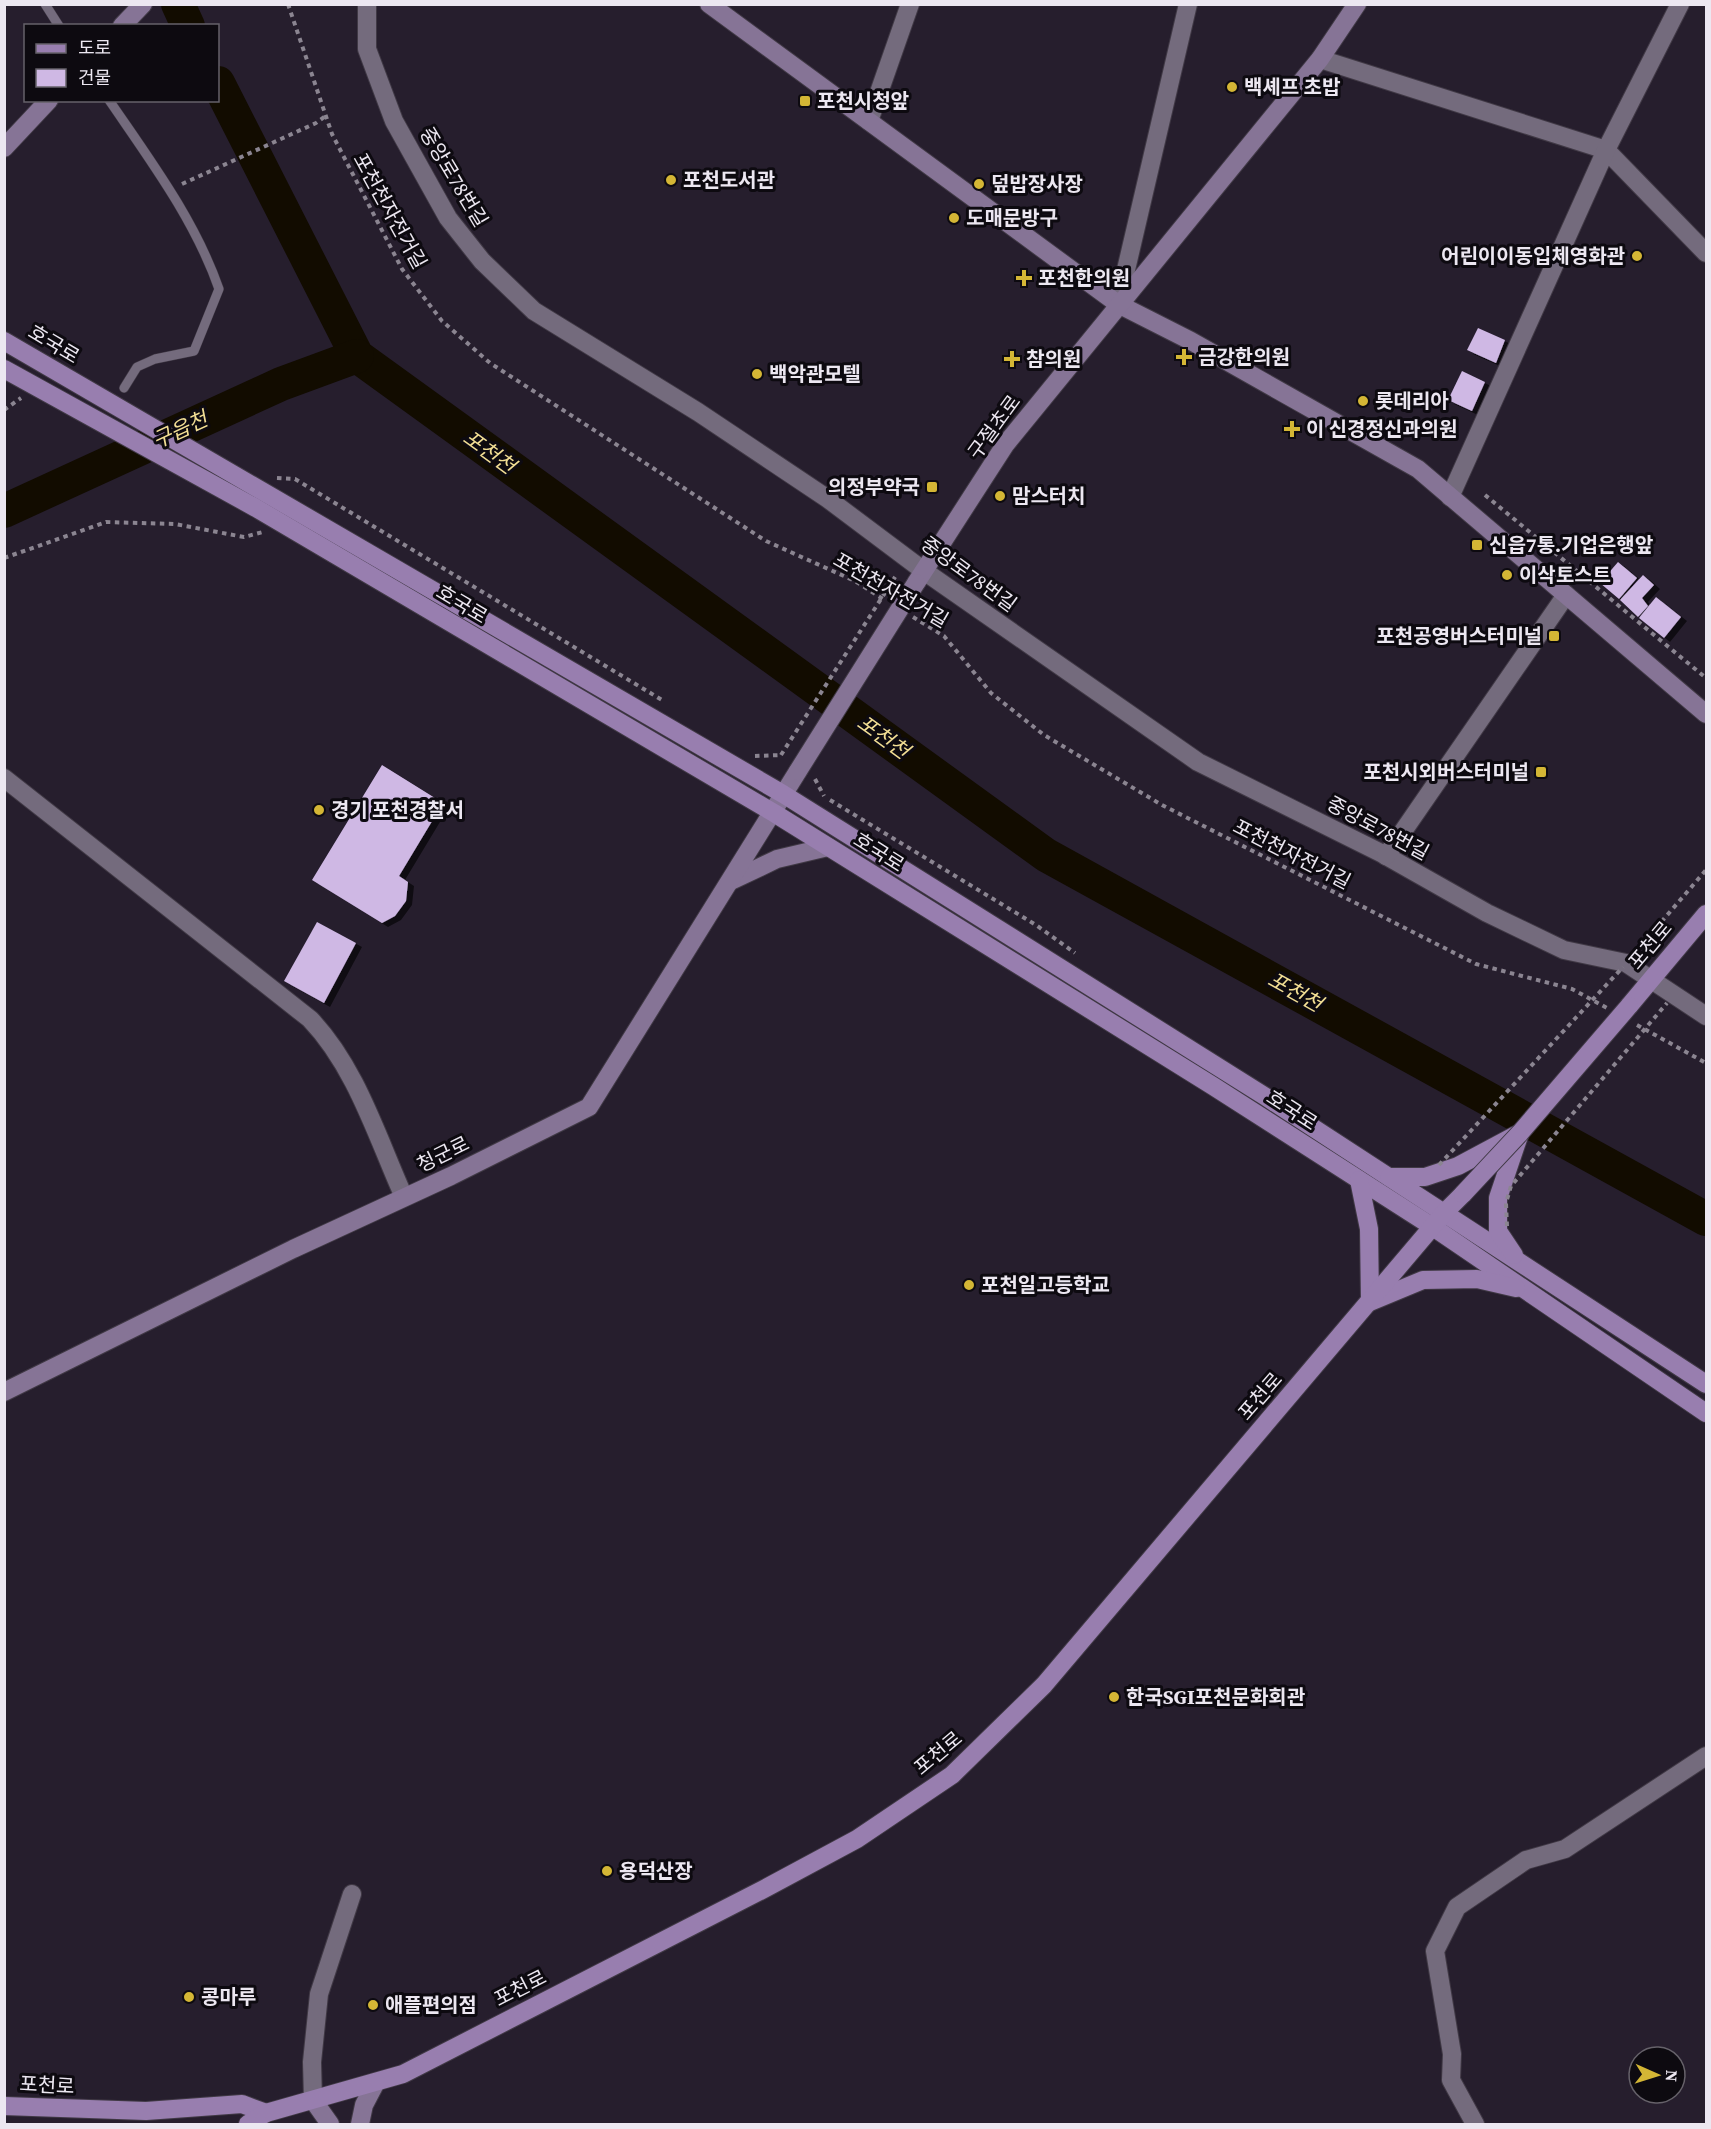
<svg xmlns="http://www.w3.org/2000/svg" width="1711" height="2129" font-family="'Source Serif 4','Noto Sans KR',serif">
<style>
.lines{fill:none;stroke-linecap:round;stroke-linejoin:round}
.river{stroke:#120c00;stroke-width:34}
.building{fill:#cfb8e4;filter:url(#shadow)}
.lane-casing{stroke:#403945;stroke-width:10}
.street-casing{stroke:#403945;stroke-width:20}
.secondary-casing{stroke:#403945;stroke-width:20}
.primary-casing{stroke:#403945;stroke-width:20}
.path{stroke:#8b8591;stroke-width:4;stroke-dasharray:4.5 4.5;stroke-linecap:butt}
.lane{stroke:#746b7d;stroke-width:9}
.street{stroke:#746b7d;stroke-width:18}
.secondary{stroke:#867496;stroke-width:18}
.primary{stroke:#987eaf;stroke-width:18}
.secondary-bridge-casing{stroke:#403945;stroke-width:20;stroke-linecap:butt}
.primary-bridge-casing{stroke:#403945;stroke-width:20;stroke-linecap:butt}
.path-bridge{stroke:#8b8591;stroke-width:4;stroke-dasharray:4.5 4.5;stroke-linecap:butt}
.secondary-bridge{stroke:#867496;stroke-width:18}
.primary-bridge{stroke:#987eaf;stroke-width:18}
.poi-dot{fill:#d4b635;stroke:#0d0a10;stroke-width:2}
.labels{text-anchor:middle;stroke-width:6;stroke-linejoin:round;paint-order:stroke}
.poi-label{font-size:20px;font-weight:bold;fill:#ece7f1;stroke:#0d0a10;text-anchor:start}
.street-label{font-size:20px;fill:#ece7f1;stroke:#0d0a10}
.water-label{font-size:21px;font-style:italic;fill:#f2de94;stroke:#0d0a10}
</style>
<defs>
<filter id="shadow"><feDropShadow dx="6" dy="4" stdDeviation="0" flood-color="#0009"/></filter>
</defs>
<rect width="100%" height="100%" fill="#261e2d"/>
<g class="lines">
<g class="river">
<path d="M178,4L188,26"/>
<path d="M218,83L357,356L1046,855L1706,1219"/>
<path d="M4,511L281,384L357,356"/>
</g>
</g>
<g class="building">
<path d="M1478,328L1505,340L1496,363L1467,350Z"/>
<path d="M1462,371L1485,382L1472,411L1448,400Z"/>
<path d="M1618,562L1637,578L1619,599L1600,583Z"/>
<path d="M1643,575L1654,585L1642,598L1648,606L1638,617L1620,600Z"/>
<path d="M1656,597L1681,617L1664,638L1639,618Z"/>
<path d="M382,765L443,803L399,876L408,882L406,901L395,916L382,923L312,880Z"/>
<path d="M317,922L356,943L324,1003L284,981Z"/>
</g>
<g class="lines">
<defs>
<g id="lane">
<path d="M45,4L59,26"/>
<path d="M109,100C150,160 195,220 219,289L194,351L155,359L137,367L124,388"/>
</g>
<g id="street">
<path d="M367,4V49L394,121L448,218L482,261L534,311L698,412L828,499L924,571L1198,762L1381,853L1487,913L1564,950L1626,963L1706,1016"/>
<path d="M1320,59L1606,150L1706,253"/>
<path d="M869,121L910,4"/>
<path d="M1118,304L1188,4"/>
<path d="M1450,497L1606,150L1680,4"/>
<path d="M4,778L310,1019C356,1067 377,1137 404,1197"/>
<path d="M1386,856L1566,595"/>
<path d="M313,2100L312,2062L319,1994L352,1894"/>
<path d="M1475,2124L1451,2080L1452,2054L1435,1951L1457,1907L1526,1860L1565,1849L1706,1756"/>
</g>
<g id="secondary">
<path d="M709,4L1118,304L1191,341L1418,469L1706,714"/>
<path d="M122,26L143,4"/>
<path d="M4,148L49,100"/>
<path d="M916,583L1005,445L1320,59L1357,4"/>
<path d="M733,880L777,859L828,847"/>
<path d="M4,1392L293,1249L451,1176L589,1107L798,771"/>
<path d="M313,2100L330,2124"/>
<path d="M360,2124L364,2105L375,2084"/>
</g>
<g id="primary">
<path d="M4,341L783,794L1266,1097L1706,1384"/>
<path d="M4,369L256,508L774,813L1213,1086L1433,1227L1706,1413"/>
<path d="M1629,1006L1706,914"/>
<path d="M1389,1177H1425L1458,1166L1516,1135"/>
<path d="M1359,1180L1369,1229L1370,1302L1423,1280L1477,1279L1516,1288"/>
<path d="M1514,1255L1498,1231V1198L1520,1133"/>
<path d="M4,2106L146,2111L242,2104L266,2113"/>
<path d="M248,2124L266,2113L403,2074L764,1889L857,1839L952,1775L1044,1685L1444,1213L1463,1194"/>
</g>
</defs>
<use href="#lane" class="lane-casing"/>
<use href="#street" class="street-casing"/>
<use href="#secondary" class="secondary-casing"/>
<use href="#primary" class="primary-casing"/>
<g class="path">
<path d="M288,4L332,134L402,269L442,321L490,363L766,541L855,581L886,601"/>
<path d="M182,184L316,123L327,115"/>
<path d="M4,410L21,398"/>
<path d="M277,478L295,479L662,700"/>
<path d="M1485,495L1706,678"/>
<path d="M4,558L106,522L175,524L244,537L263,532"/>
<path d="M913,617L944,636L991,693L1044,735L1162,805L1476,964L1572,989L1607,1008"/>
<path d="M755,756L781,755"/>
<path d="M815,779L824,796"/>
<path d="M830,800L1036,925L1075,953"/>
<path d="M1638,949L1706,870"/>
<path d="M1637,1025L1706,1063"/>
</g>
<use href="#lane" class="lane"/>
<use href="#street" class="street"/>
<use href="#secondary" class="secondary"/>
<use href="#primary" class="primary"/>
<defs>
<path id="secondary-bridge" d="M798,771L916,583"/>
<path id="primary-bridge" d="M1463,1194L1520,1133L1629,1006"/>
</defs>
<use href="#secondary-bridge" class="secondary-bridge-casing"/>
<use href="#primary-bridge" class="primary-bridge-casing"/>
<g class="path-bridge">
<path d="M781,755L897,574"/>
<path d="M1439,1165L1623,967"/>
<path d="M1507,1226L1506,1203L1511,1186L1667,1003"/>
</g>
<use href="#secondary-bridge" class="secondary-bridge"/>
<use href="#primary-bridge" class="primary-bridge"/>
</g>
<g class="poi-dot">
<circle cx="1232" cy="87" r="6"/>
<rect x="799" y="95" width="12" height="12" rx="3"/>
<circle cx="671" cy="180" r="6"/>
<circle cx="979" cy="184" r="6"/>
<circle cx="954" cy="218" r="6"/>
<circle cx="1637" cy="256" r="6"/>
<path d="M1021 269h6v6h6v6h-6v6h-6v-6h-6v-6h6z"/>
<path d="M1181 348h6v6h6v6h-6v6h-6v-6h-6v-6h6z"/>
<path d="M1009 350h6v6h6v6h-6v6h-6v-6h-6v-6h6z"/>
<circle cx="757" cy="374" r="6"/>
<circle cx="1363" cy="401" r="6"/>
<path d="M1289 420h6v6h6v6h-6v6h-6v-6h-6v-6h6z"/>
<rect x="926" y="481" width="12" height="12" rx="3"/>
<circle cx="1000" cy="496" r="6"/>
<rect x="1471" y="539" width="12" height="12" rx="3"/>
<circle cx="1507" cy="575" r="6"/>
<rect x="1548" y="630" width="12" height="12" rx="3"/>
<rect x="1535" y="766" width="12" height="12" rx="3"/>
<circle cx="319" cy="810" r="6"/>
<circle cx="969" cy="1285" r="6"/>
<circle cx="1114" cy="1697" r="6"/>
<circle cx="607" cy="1871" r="6"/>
<circle cx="189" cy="1997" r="6"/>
<circle cx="373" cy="2005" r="6"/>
</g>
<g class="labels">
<g class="poi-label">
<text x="1244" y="94">백셰프 초밥</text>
<text x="817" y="108">포천시청앞</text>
<text x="683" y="187">포천도서관</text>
<text x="991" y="191">덮밥장사장</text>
<text x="966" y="225">도매문방구</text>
<text x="1625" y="263" text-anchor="end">어린이이동입체영화관</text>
<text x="1038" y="285">포천한의원</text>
<text x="1198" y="364">금강한의원</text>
<text x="1026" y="366">참의원</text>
<text x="769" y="381">백악관모텔</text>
<text x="1375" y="408">롯데리아</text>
<text x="1306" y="436">이 신경정신과의원</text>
<text x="920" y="494" text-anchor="end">의정부약국</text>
<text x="1012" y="503">맘스터치</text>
<text x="1489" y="552">신읍7통.기업은행앞</text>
<text x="1519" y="582">이삭토스트</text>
<text x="1542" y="643" text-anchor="end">포천공영버스터미널</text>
<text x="1529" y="779" text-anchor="end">포천시외버스터미널</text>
<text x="331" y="817">경기 포천경찰서</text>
<text x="981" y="1292">포천일고등학교</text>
<text x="1126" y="1704">한국SGI포천문화회관</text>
<text x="619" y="1878">용덕산장</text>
<text x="201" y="2004">콩마루</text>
<text x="385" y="2012">애플편의점</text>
</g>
<g class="street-label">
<text transform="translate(454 177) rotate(59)" y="7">중앙로78번길</text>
<text transform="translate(390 211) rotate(61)" y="7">포천천자전거길</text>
<text transform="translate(54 344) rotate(31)" y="7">호국로</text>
<text transform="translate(994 427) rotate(-54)" y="7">구절초로</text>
<text transform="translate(969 574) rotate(36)" y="7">중앙로78번길</text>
<text transform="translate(891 590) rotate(30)" y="7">포천천자전거길</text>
<text transform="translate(462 604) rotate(31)" y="7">호국로</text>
<text transform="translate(1378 828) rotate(28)" y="7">중앙로78번길</text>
<text transform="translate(879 852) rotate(32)" y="7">호국로</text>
<text transform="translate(1292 854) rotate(27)" y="7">포천천자전거길</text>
<text transform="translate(1650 945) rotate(-50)" y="7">포천로</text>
<text transform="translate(1292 1110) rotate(33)" y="7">호국로</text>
<text transform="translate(443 1154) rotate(-26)" y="7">청군로</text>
<text transform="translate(1260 1396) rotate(-49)" y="7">포천로</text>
<text transform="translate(938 1753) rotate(-40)" y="7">포천로</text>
<text transform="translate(520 1988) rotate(-27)" y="7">포천로</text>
<text transform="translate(47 2085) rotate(3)" y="7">포천로</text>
</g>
<g class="water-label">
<text transform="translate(180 430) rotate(-25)" y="7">구읍천</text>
<text transform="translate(489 452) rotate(36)" y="7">포천천</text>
<text transform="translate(883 737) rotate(36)" y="7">포천천</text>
<text transform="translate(1295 992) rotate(29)" y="7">포천천</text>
</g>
</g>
<rect width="1711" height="2129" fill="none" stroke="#ece7f1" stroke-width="12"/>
<rect x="24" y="24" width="195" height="78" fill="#0d0a10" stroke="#66626a" stroke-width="1.5"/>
<rect x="36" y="44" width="30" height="9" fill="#987eaf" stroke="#66626a" stroke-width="1.5"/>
<text x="78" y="54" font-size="18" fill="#ece7f1">도로</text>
<rect x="36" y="69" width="30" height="18" fill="#cfb8e4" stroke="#66626a" stroke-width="1.5"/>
<text x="78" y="84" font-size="18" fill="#ece7f1">건물</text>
<g transform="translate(1657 2075) rotate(93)"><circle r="28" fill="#0d0a10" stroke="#66626a" stroke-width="1.5"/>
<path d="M0-4.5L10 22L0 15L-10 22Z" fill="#d4b635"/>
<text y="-9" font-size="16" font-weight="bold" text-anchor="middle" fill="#ece7f1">N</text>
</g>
</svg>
